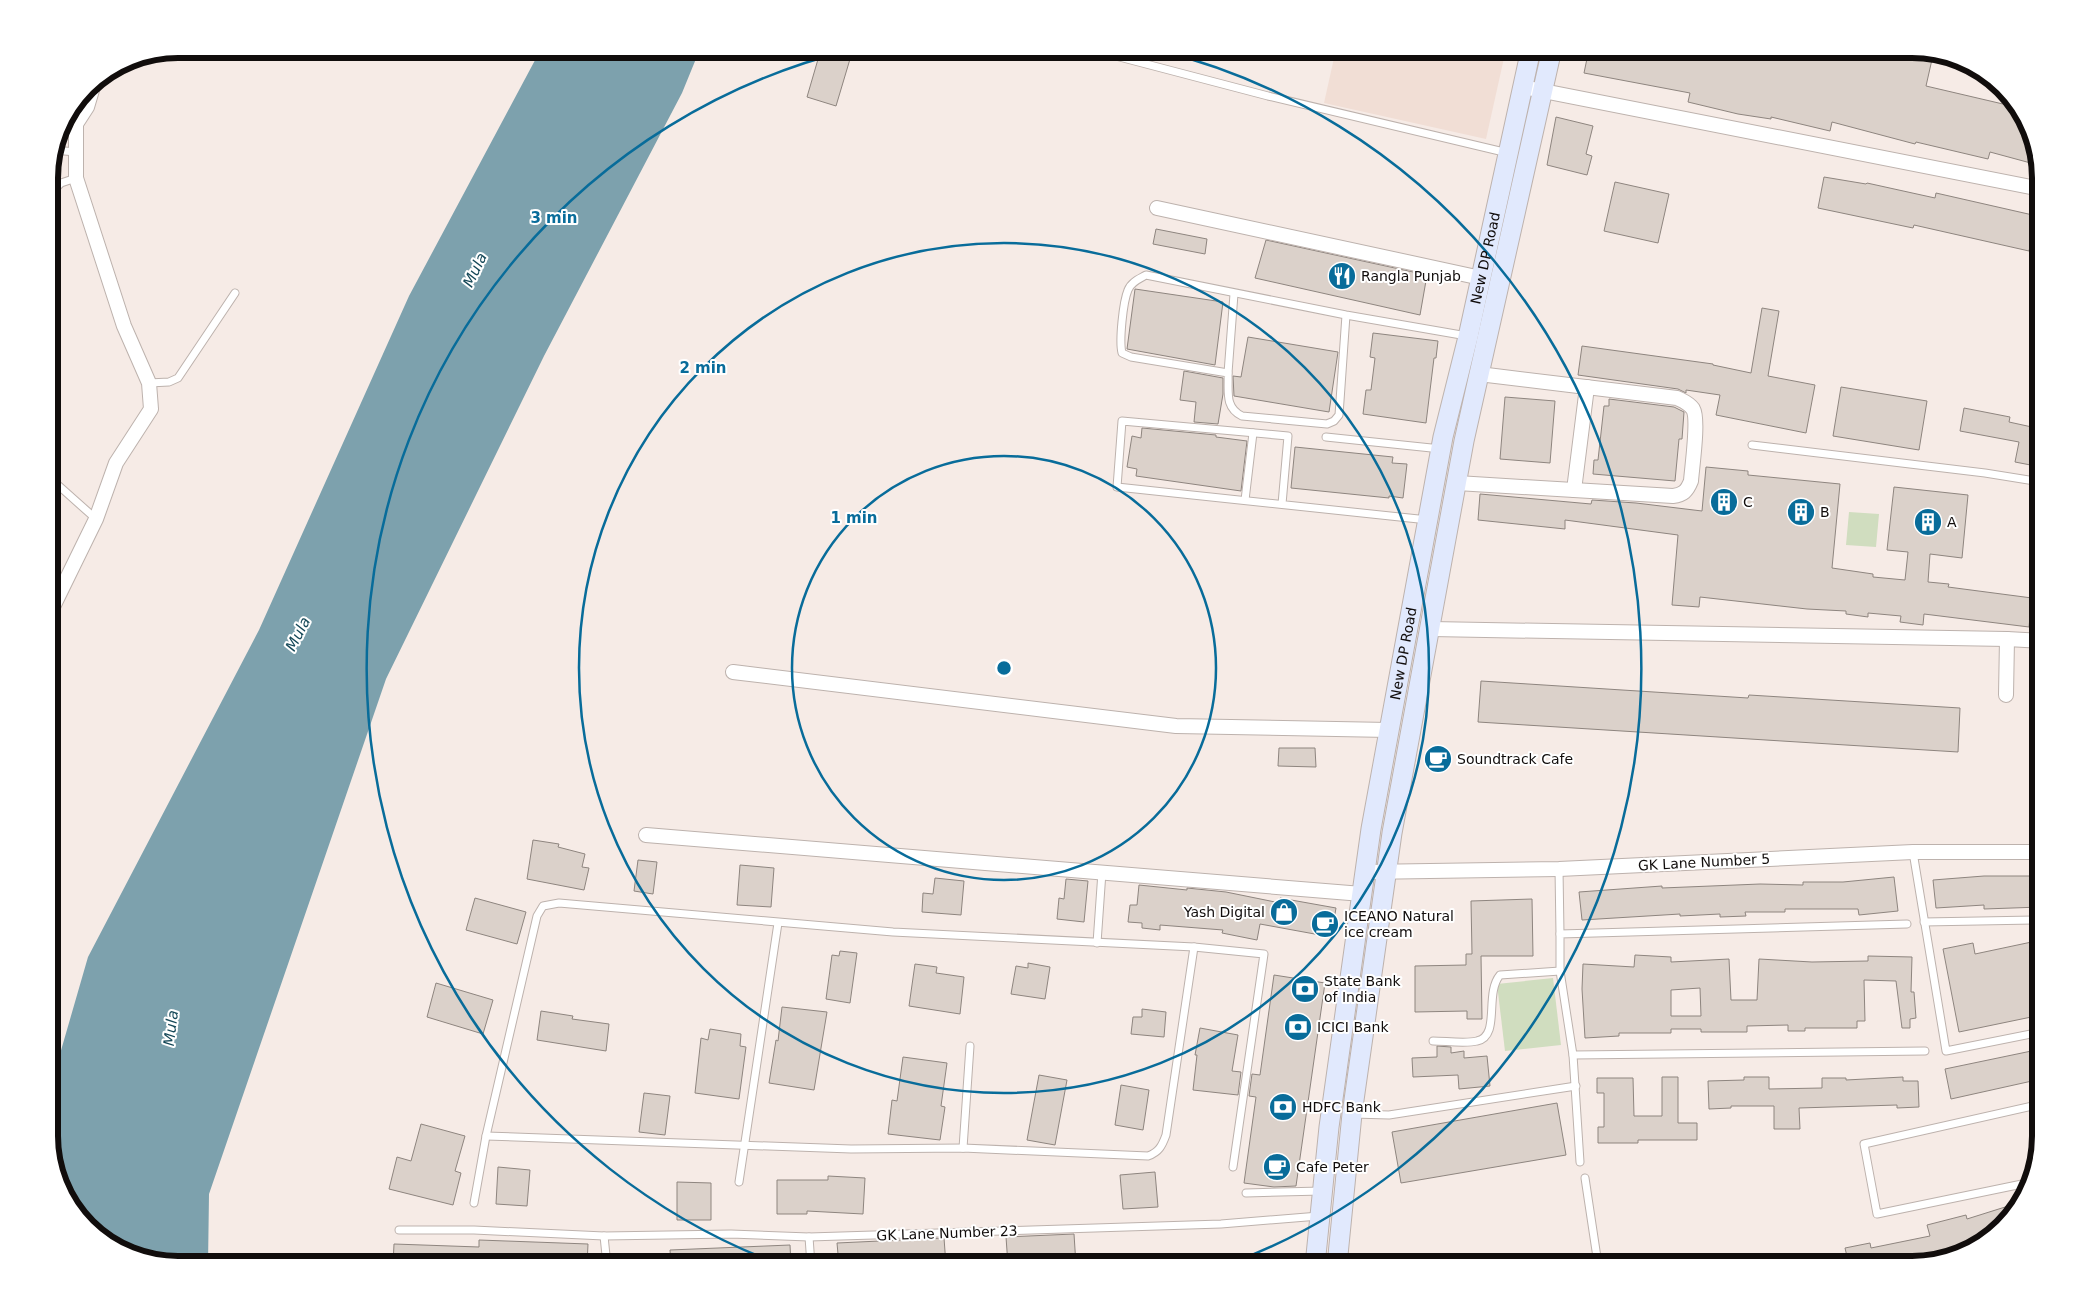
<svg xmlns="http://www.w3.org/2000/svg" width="2090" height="1314" font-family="'DejaVu Sans',sans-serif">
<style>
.built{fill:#f1ded5}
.green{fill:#d0ddbf}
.water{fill:#7da1ad}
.building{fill:#dbd1ca;stroke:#8e857f;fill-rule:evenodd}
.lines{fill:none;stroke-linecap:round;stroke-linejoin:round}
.lane-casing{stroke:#bdb2ad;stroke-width:9}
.street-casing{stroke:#bdb2ad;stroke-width:16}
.secondary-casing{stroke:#bdb2ad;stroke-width:21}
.lane{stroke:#fff;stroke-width:7}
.street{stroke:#fff;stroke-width:14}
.secondary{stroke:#e1e9fd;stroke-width:19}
.ring{fill:none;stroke:#086c9a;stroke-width:2.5}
.labels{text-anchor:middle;stroke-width:4;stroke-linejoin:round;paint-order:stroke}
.street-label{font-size:14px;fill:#110d0c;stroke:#fff}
.poi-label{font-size:14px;fill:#110d0c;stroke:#fff;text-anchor:start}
.water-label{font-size:15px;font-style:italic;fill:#154858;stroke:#fff}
.rim{fill:none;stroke:#110d0c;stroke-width:6}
.centre{fill:#086c9a;stroke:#fff;stroke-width:2.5}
.ring-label{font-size:15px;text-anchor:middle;font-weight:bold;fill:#086c9a;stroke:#fff;stroke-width:4;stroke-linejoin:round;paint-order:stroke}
</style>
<rect width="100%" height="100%" fill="#f6ebe6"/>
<path class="built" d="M1336,49H1506L1486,139L1324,103Z"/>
<g class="green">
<path d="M1849,512L1879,514L1876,547L1846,545Z"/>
<path d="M1553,978L1561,1045L1505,1051L1497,984Z"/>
</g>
<path class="water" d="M541,49H700L682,93L544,356L386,679L209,1194L208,1265H177L106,1244L66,1201L49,1145V1092L88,957L259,630L409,296Z"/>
<g class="building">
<path d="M821,49H853L836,106L807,97Z"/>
<path d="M1589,49H1913L1933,55L1926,86L2020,108L2024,113L2038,165L1990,152L1988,159L1916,142L1915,144L1832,122L1830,131L1771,117V119L1738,114L1688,102L1690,93L1584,73Z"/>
<path d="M1556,117L1593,126L1586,154L1592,156L1587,175L1547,165Z"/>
<path d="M1824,177L1866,184L1867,183L1935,198L1936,193L2037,216L2029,251L1914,225L1913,228L1818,208Z"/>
<path d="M1615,182L1669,194L1658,243L1604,231Z"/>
<path d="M1156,229L1207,239L1205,254L1153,244Z"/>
<path d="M1266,240L1427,275L1420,315L1255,278Z"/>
<path d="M1135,289L1223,302L1215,365L1127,349Z"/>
<path d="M1762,308L1779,311L1768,376L1815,385L1806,433L1716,415L1720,395L1686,390V393L1678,389L1578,375L1582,346L1713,364V365L1751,373Z"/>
<path d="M1373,333L1438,341L1436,358H1434L1426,423L1363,414L1366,390H1371L1375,358L1370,357Z"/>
<path d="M1248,337L1338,352L1329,412L1234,396L1233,376L1241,377Z"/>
<path d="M1184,371L1223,378V394L1218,424L1194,422L1196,402L1180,400Z"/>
<path d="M1841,387L1927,401L1919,450L1833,436Z"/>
<path d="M1505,397L1555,401L1550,463L1500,459Z"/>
<path d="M1609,399L1674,407L1684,412L1682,439H1679L1675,481L1593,474L1594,460H1598L1604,406H1609Z"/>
<path d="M1964,408L2010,417L2009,422L2041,429V467L2015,462L2019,442L1960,431Z"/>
<path d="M1142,428L1216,435V437L1247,441L1241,491L1136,476L1137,469L1127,467L1132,436L1141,438Z"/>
<path d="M1295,447L1393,457L1392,463L1407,464L1403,498L1389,496V498L1291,488Z"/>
<path d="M1706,467L1748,471V475L1840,484L1832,568L1873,574V577L1905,580L1908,552L1887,550L1894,487L1968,495L1962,558L1930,554L1928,582L1949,584L1948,587L2032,598L2029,627L1924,614L1923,625L1900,622L1901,616L1868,613V617L1846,614V611L1807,609L1700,597L1699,607L1672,605L1678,535L1565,520V529L1478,520L1480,494L1591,504L1592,500L1636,503L1702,511Z"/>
<path d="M1481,681L1748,698L1749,695L1960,708L1958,752L1478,722Z"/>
<path d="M1279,748H1315L1316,767L1278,766Z"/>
<path d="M533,840L559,844L558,847L585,854L582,867L589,868L584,890L527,879Z"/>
<path d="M638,860L657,862L653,894L634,891Z"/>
<path d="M740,865L774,868L771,907L737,905Z"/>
<path d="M1984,876H2041V907L1984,909V905L1936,908L1933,880Z"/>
<path d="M1894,877L1898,911L1859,915L1858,909H1785V912H1745L1746,916L1720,917V914L1680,916V914L1582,920L1579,892L1662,886V888L1760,884L1803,885V882H1843Z"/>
<path d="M935,878L964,881L961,915L922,912L923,893L933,894Z"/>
<path d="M1066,879L1088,881L1084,922L1057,919L1059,898L1064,899Z"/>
<path d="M1139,885L1187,890V888L1226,892L1280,903V898L1336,908L1331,937L1260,924L1257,940L1222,933L1223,930L1160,925V930L1142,928V923L1128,922L1130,905H1137Z"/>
<path d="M475,898L526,912L517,944L466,930Z"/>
<path d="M1532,899L1533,956H1481L1482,1019H1467V1011L1415,1012V966L1466,965V954H1472L1471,901Z"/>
<path d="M2041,940V1015L1959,1032L1943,949L1973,943L1975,954Z"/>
<path d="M840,951L857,953L850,1003L826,999L832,955L839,956Z"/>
<path d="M1635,955L1671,957V962L1729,959L1731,1000H1757L1759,959L1812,962L1868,961V956L1912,957L1911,992H1914L1916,1018L1910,1019V1028H1902L1896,981L1864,980L1865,1021H1857V1028H1805V1031H1788V1025L1747,1026V1032H1701V1029H1671V1033H1619V1036L1585,1038L1582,989L1583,964L1634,967ZM1700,988L1701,1016H1671V990Z"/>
<path d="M1028,963L1050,967L1045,999L1011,994L1016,966L1028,968Z"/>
<path d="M915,964L937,967L936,973L964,977L960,1014L909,1006Z"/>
<path d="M1274,975L1325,983L1296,1186L1274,1187L1244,1183L1256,1097L1249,1096L1252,1074L1260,1075Z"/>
<path d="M436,983L493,1000L483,1034L427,1017Z"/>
<path d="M782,1007L827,1012L814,1090L769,1083L776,1040L778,1041Z"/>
<path d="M1142,1009L1166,1012L1164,1037L1131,1034L1133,1017H1142Z"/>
<path d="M541,1011L573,1016L572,1019L609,1024L606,1051L537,1040Z"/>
<path d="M1200,1028L1238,1035L1232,1071L1241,1072L1238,1095L1193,1090L1197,1055H1195Z"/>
<path d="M710,1029L741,1034L740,1046L746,1047L739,1099L695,1093L701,1038L708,1040Z"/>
<path d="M1437,1046L1451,1047V1053L1464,1051V1058L1487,1056L1490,1086L1459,1089L1458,1075L1413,1077L1412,1058L1437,1057Z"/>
<path d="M2041,1049V1079L1951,1099L1945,1069Z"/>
<path d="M903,1057L947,1063L941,1106L945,1107L940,1140L888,1134L892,1100L897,1101Z"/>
<path d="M1039,1075L1067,1080L1055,1145L1027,1140Z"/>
<path d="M1662,1077H1678V1123H1697V1140H1638V1143H1598V1127H1604V1093H1597V1078H1633L1634,1116H1662Z"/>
<path d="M1744,1077H1769V1089L1822,1088V1078H1846V1080L1903,1077V1081H1918L1919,1107L1897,1108V1105L1799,1108L1800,1129H1774V1106H1731V1108L1709,1109L1708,1081L1744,1080Z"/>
<path d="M1121,1085L1149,1090L1143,1130L1115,1125Z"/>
<path d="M644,1093L670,1096L665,1135L639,1132Z"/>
<path d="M1557,1103L1566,1155L1401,1183L1392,1132Z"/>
<path d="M421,1124L465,1136L455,1171L461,1173L453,1205L389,1189L397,1157L411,1161Z"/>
<path d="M498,1167L530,1170L527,1206L496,1204Z"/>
<path d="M1155,1172L1158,1207L1123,1209L1120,1175Z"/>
<path d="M828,1176L865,1178L863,1214L807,1211V1214H777V1180H828Z"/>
<path d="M677,1182L711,1183V1220H677Z"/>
<path d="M2021,1202L2020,1208L1977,1248L1913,1265H1849L1845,1248L1870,1243L1871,1248L1930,1236L1927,1225L1966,1215L1967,1219Z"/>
<path d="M1074,1234L1076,1265H1008L1006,1237Z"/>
<path d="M944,1238L946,1265H839L837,1243Z"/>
<path d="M479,1240L588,1244L587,1265H393L394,1244L479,1247Z"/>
<path d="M790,1245L791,1265H671L670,1250Z"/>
</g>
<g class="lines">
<defs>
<g id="lane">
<path d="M1089,49L1268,96L1508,153"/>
<path d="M53,150L76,152"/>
<path d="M49,195L61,183L76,178"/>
<path d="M1346,315L1339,415L1334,421L1327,424L1242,416C1224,407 1229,391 1228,373L1131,357L1122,353C1119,341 1123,302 1128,290C1131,282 1139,279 1146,275L1346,315L1467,336"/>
<path d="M1228,373L1234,294"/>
<path d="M149,383L169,382L178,378L235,293"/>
<path d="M1326,437L1441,449"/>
<path d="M1752,445L1985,473L2041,482"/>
<path d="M49,477L96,519"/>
<path d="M1245,500L1253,433"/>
<path d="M1282,504L1288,436L1122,421L1117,487C1220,498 1324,509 1428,520"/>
<path d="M1913,852L1946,1051L2041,1032"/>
<path d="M1559,869L1560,934"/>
<path d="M1924,922L2041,920"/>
<path d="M1097,943L1102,872"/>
<path d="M1433,1041C1445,1041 1466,1044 1477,1041C1501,1036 1484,994 1500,975L1560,971"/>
<path d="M1573,1055L1925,1051"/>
<path d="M1353,1114L1389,1115L1576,1086"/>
<path d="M486,1136L851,1149L963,1148L1148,1156C1159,1152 1162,1146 1166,1135L1194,947"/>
<path d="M963,1148L970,1046"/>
<path d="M1580,1162L1573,1055L1560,971V934L1907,924"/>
<path d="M1585,1178L1598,1264L1588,1265"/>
<path d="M739,1182L778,923"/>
<path d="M2027,1183L1877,1214L1864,1144L2041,1104"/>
<path d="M1246,1193L1322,1191"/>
<path d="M474,1203L486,1136L537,916L543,906L559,903L893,932L1194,947L1264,954L1233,1167"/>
<path d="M399,1230H474L604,1236L731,1234L809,1237L1221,1224L1319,1216"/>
<path d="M604,1236L607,1265"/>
<path d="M809,1237L811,1265"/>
</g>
<g id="street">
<path d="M1523,87L2041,189"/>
<path d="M1157,208L1481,278"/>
<path d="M1457,483L1673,496C1683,495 1687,491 1691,481C1692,467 1699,419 1693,409C1689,403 1683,401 1677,398L1479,374"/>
<path d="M1574,490L1587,387"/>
<path d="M49,615L96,519L116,463L151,409L149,383L124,326L76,178V124L87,107L95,80"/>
<path d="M1431,629L2007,639L2041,641"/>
<path d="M733,672L1176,726L1389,730"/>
<path d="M2006,695L2007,639"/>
<path d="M646,835L1362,894"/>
<path d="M1366,872L1559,869L1913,852H2041"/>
</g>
<g id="secondary">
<path id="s1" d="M1315,1265L1329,1127L1371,829L1443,437L1468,337L1531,49"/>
<path d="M1337,1265L1352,1114L1392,833L1464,441L1552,49"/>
</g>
</defs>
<use href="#lane" class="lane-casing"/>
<use href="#street" class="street-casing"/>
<use href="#secondary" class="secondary-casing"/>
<use href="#lane" class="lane"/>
<use href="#street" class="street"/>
<use href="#secondary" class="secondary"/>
</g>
<g class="ring">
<circle cx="1004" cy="668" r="212"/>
<circle cx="1004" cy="668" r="425"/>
<path d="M781 1265A637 637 0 0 1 850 50M1158 50A637 637 0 0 1 1227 1265"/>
</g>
<defs>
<symbol id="restaurant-disc" viewBox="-11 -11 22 22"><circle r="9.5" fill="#086c9a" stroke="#fff"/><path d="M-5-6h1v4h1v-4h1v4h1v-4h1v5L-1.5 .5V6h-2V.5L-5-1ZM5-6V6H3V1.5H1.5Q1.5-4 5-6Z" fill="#fff"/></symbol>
<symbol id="building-disc" viewBox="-11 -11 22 22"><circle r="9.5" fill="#086c9a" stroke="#fff"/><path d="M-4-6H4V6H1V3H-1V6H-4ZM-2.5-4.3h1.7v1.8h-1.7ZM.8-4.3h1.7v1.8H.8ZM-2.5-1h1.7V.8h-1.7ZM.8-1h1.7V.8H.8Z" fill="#fff"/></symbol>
<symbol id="cafe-disc" viewBox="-11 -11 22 22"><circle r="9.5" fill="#086c9a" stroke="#fff"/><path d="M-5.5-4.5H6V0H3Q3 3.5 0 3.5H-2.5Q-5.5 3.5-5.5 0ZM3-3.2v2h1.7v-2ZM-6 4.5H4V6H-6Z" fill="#fff"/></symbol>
<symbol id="shop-disc" viewBox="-11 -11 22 22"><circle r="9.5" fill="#086c9a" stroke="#fff"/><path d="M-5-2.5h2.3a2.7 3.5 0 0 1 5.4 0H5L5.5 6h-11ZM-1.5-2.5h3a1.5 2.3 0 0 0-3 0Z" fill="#fff"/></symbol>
<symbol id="bank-disc" viewBox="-11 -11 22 22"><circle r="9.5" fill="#086c9a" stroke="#fff"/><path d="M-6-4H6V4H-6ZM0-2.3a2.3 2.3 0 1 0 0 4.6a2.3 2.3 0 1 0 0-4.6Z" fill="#fff"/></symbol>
</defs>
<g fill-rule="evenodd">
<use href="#restaurant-disc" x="1326" y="260" width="32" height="32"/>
<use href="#building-disc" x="1708" y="486" width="32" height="32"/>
<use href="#building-disc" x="1785" y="496" width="32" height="32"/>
<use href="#building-disc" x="1912" y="506" width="32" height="32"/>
<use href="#cafe-disc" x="1422" y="743" width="32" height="32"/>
<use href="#shop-disc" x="1268" y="896" width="32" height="32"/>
<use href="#cafe-disc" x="1309" y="908" width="32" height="32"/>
<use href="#bank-disc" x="1289" y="973" width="32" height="32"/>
<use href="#bank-disc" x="1282" y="1011" width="32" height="32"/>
<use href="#bank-disc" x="1267" y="1091" width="32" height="32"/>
<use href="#cafe-disc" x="1261" y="1151" width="32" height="32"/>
</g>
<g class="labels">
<g class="street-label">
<text dy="5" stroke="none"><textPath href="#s1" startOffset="1022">New DP Road</textPath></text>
<text dy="5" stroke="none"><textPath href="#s1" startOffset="618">New DP Road</textPath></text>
<text transform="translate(1704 862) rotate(-3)" y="5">GK Lane Number 5</text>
<text transform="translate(947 1233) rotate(-2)" y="5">GK Lane Number 23</text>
</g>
<g class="poi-label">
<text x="1361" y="281">Rangla Punjab</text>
<text x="1743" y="507">C</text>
<text x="1820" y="517">B</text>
<text x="1947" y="527">A</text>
<text x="1457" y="764">Soundtrack Cafe</text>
<text x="1265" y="917" text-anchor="end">Yash Digital</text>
<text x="1344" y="921">ICEANO Natural<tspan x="1344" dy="16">ice cream</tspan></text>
<text x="1324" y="986">State Bank<tspan x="1324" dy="16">of India</tspan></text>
<text x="1317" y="1032">ICICI Bank</text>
<text x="1302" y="1112">HDFC Bank</text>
<text x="1296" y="1172">Cafe Peter</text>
</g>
<g class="water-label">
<text transform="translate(475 270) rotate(-64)" y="5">Mula</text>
<text transform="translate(298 634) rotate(-63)" y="5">Mula</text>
<text transform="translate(171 1028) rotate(-83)" y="5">Mula</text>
</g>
</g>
<path d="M0 0H2090V1314H0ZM178 58H1912A120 120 0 0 1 2032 178V1136A120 120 0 0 1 1912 1256H178A120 120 0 0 1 58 1136V178A120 120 0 0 1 178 58Z" fill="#fff" fill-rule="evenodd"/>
<path class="rim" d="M178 58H1912A120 120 0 0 1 2032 178V1136A120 120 0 0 1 1912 1256H178A120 120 0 0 1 58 1136V178A120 120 0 0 1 178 58Z"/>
<circle cx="1004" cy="668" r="8" class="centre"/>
<g class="ring-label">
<text x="554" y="223">3 min</text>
<text x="703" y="373">2 min</text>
<text x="854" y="523">1 min</text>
</g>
</svg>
